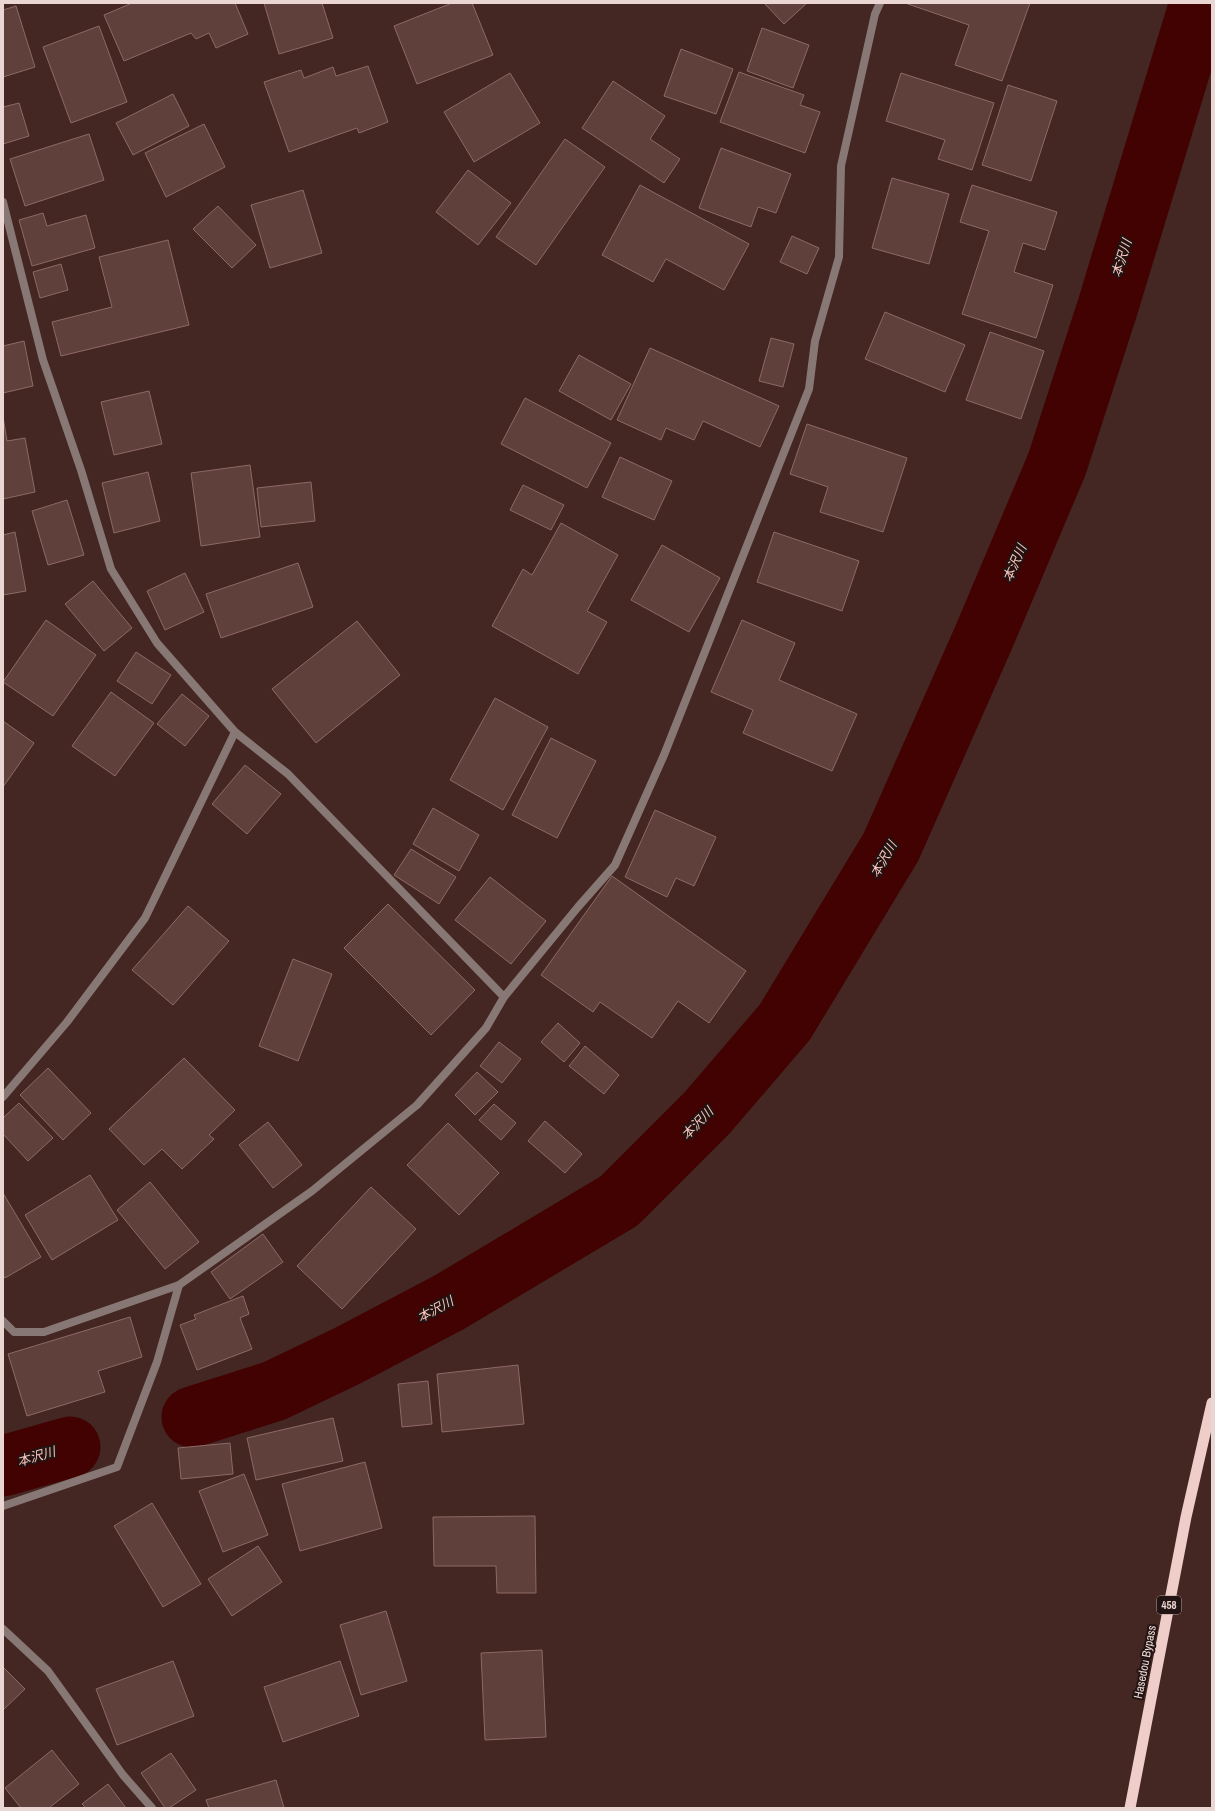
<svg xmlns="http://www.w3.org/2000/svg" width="1215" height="1811" font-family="'Archivo Narrow','Noto Sans JP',sans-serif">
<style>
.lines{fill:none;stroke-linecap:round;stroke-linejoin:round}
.river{stroke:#420202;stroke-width:61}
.building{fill:#60403b;stroke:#8d6a65}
.service{stroke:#887875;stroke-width:8}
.trunk{stroke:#efceca;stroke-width:11}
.labels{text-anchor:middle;stroke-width:4;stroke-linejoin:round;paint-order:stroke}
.shield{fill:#211412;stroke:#ae9c99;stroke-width:1}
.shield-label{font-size:11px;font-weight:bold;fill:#ead6d3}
.street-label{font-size:12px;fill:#ead6d3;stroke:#211412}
.water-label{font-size:13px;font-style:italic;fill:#f9c6bf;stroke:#211412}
</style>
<rect width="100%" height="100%" fill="#442622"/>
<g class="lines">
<g class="river">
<path d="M192,1417L274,1391L347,1356L448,1303L619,1201L707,1113L785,1022L891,847L983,639L1057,464L1108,306L1200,3"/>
<path d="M3,1466L70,1447"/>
</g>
</g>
<g class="building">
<path d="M132,3H235L248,34L216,48L209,33L196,39L191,33L124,61L104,15Z"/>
<path d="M264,3H322L333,38L279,54Z"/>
<path d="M452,3H472L493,55L417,84L394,26Z"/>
<path d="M764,3H807L784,24Z"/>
<path d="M905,3H1030L1002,81L955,65L969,25Z"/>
<path d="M16,6L35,67L3,77V10Z"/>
<path d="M99,26L127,102L71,123L43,47Z"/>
<path d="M762,28L809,45L793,88L747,71Z"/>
<path d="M681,49L733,69L716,114L664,96Z"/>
<path d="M368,66L388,122L359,133L357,128L289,152L264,82L301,70L304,78L333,67L336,76Z"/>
<path d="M739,72L804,95L800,105L820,112L805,153L720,122Z"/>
<path d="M510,73L540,123L474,162L444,112Z"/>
<path d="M901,73L994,103L972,170L938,159L945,140L886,121Z"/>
<path d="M613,81L665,116L650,139L680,159L664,183L582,128Z"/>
<path d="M1008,85L1057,101L1031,181L982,165Z"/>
<path d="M173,94L189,126L133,155L116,123Z"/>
<path d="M19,103L29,136L3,144V107Z"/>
<path d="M204,124L225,167L166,197L145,153Z"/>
<path d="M89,134L104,180L25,206L10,159Z"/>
<path d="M565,139L605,167L536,265L496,237Z"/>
<path d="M721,148L791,174L776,213L758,207L751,227L699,208Z"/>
<path d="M468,170L511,203L478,245L436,212Z"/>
<path d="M892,178L949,194L929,264L872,248Z"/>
<path d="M640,185L749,244L724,290L666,259L653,282L602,255Z"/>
<path d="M972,185L1057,212L1045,250L1023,243L1014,272L1053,285L1036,338L962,314L989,231L960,222Z"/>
<path d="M303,190L322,253L270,268L251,205Z"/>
<path d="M218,206L256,245L232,268L193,229Z"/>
<path d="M43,213L47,226L86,215L95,248L32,266L19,220Z"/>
<path d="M792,236L819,248L807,274L780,262Z"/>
<path d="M168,240L189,325L61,356L52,322L112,307L99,257Z"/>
<path d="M61,264L68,290L40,298L33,272Z"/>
<path d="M885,312L965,345L945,392L865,359Z"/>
<path d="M990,332L1044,351L1021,419L966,400Z"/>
<path d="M771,338L794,344L783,387L759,381Z"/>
<path d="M24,341L33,386L3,393V346Z"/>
<path d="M650,348L779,406L760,447L703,421L694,440L666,428L661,440L617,420Z"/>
<path d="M579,355L631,384L611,420L559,391Z"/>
<path d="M149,391L162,444L114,455L101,402Z"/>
<path d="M525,398L611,443L587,488L501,444Z"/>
<path d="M3,417L7,441L25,438L35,492L3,499Z"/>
<path d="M807,424L907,458L883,532L820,512L828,487L790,474Z"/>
<path d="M620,457L672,481L654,520L602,497Z"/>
<path d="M250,465L260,537L201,546L191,473Z"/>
<path d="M148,472L160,521L114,533L102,483Z"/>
<path d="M311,482L315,521L261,527L257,488Z"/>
<path d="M523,485L564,505L551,530L510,510Z"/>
<path d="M67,500L84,555L48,565L32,511Z"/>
<path d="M561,523L618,555L587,611L607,622L578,674L492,626L523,569L532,575Z"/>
<path d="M15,532L26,591L3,595V535Z"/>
<path d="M774,532L859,561L842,611L757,582Z"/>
<path d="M662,545L720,578L689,632L631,600Z"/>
<path d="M298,563L313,607L221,638L206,594Z"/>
<path d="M185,573L204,612L165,630L147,591Z"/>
<path d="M93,581L132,628L104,651L65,604Z"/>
<path d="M46,620L96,655L53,716L3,682Z"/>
<path d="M742,620L795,643L779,680L857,714L832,771L743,733L753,710L711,692Z"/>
<path d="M357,621L400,675L316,743L272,689Z"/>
<path d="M136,652L171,675L152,704L117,681Z"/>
<path d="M111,692L154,723L115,776L72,746Z"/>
<path d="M182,694L209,716L185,746L157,724Z"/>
<path d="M495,698L548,727L503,810L450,780Z"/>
<path d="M3,721L34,743L3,787Z"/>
<path d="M551,738L596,761L557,838L512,815Z"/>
<path d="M245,765L281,794L247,834L212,804Z"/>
<path d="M433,808L479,835L459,871L413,844Z"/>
<path d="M655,810L716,837L694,886L676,878L667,897L625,877Z"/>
<path d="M411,849L456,877L439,904L394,875Z"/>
<path d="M612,876L746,971L709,1023L678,1001L652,1038L600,1002L593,1012L541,975Z"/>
<path d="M490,877L546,921L511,964L455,920Z"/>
<path d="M388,904L475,990L431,1035L344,948Z"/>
<path d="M188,906L229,941L173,1005L132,970Z"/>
<path d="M293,959L332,974L298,1061L259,1046Z"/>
<path d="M558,1023L580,1043L564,1062L541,1042Z"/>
<path d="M499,1042L521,1059L502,1083L480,1066Z"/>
<path d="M585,1046L619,1075L604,1094L569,1066Z"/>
<path d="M184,1058L235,1110L209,1135L214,1139L182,1169L162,1149L144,1165L109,1129Z"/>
<path d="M48,1068L91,1113L63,1140L20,1095Z"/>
<path d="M477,1072L498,1092L475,1115L455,1095Z"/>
<path d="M19,1103L53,1138L28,1161L3,1134V1118Z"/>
<path d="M494,1104L516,1123L501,1140L479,1120Z"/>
<path d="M545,1121L582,1154L565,1173L528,1141Z"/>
<path d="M268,1122L302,1165L273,1188L239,1145Z"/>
<path d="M448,1123L499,1173L459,1215L407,1165Z"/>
<path d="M90,1175L118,1220L52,1260L25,1215Z"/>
<path d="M150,1182L199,1242L165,1269L117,1210Z"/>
<path d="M371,1187L416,1229L342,1309L297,1266Z"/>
<path d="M3,1193L41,1257L5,1278L3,1275Z"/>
<path d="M263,1234L283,1262L230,1299L211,1272Z"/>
<path d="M243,1296L249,1314L240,1318L252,1349L197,1370L180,1325L196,1319L194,1315Z"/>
<path d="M130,1317L142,1357L98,1371L105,1392L27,1416L8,1354Z"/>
<path d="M518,1365L524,1424L442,1432L437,1374Z"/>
<path d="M428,1381L432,1424L402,1427L398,1384Z"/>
<path d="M333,1418L343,1461L256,1480L247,1438Z"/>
<path d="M230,1443L233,1474L181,1479L178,1448Z"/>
<path d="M365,1462L382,1528L300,1551L282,1484Z"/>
<path d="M244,1474L268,1535L223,1552L199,1491Z"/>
<path d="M152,1503L201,1584L163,1607L114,1526Z"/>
<path d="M535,1516L536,1593H497L496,1566H434L433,1517Z"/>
<path d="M258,1546L282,1582L232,1616L208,1579Z"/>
<path d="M386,1611L407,1681L361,1695L340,1625Z"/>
<path d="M542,1650L546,1737L485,1740L481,1653Z"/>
<path d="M173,1661L194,1716L117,1745L96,1689Z"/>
<path d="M340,1661L359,1716L283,1742L264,1687Z"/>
<path d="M3,1667L25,1689L3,1710Z"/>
<path d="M52,1750L79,1784L49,1808H21L5,1788Z"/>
<path d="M171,1753L196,1790L169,1808H165L141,1773Z"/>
<path d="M276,1780L284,1808H209L206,1800Z"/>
<path d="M108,1784L126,1808H86L82,1804Z"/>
</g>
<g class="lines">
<g class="service">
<path d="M3,202L43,360L81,470L111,569L157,643L235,732L288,774L504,997"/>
<path d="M3,1097L67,1022L145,918L235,732"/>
<path d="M3,1321L14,1332H44L179,1285"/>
<path d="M3,1506L117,1467L157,1362L179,1285L312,1191L417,1105L486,1028L504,997L578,907L615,865L664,755L809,389L815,341L839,257L841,166L875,14L880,3"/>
<path d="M3,1629L48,1671L123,1775L152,1808"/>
</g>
<path class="trunk" d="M1130,1808L1186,1517L1212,1403"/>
</g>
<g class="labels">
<rect class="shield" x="1157" y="1596" width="24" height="18" rx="3"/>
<g class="shield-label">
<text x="1169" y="1609">458</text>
</g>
<g class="street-label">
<text transform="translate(1145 1662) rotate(-79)" y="4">Hasedou Bypass</text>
</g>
<g class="water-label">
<text transform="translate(1121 258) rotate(-73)" y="5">本沢川</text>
<text transform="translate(1014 563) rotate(-66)" y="5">本沢川</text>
<text transform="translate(883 859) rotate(-60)" y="5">本沢川</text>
<text transform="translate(697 1123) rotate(-46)" y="5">本沢川</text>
<text transform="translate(435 1309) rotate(-28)" y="5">本沢川</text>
<text transform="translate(36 1456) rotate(-16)" y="5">本沢川</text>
</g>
</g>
<rect width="1215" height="1811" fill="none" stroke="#ead6d3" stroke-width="8"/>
</svg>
